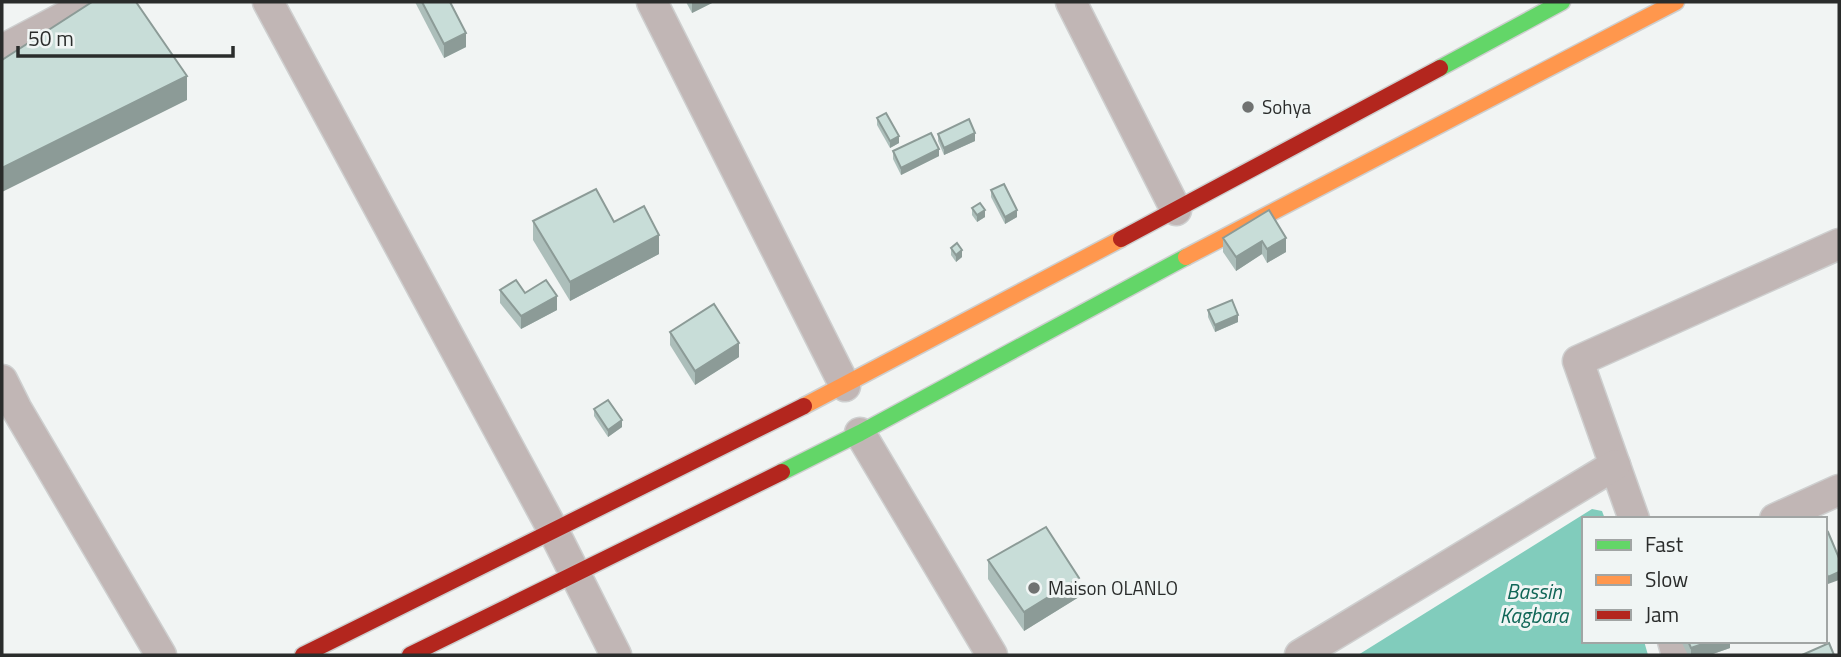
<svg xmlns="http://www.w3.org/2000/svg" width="1841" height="657" font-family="'Titillium Web',sans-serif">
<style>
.water{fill:#81ccbc}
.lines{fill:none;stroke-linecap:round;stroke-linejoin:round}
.street-casing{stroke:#cecfcf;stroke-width:33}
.fast-casing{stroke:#cecfcf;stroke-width:19}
.slow-casing{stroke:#cecfcf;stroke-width:19}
.jam-casing{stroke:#cecfcf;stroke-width:19}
.street{stroke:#c1b6b5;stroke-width:30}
.fast{stroke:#63d668;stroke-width:16}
.slow{stroke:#ff974d;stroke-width:16}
.jam{stroke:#b3261e;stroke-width:16}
.wall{fill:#acbeba}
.shaded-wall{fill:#8c9b97}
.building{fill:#c8ddd8;stroke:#8c9b97;stroke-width:2}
.poi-dot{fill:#707271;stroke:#f0f5f4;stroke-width:2.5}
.labels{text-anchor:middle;stroke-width:6;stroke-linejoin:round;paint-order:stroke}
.poi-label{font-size:19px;fill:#2a2c2b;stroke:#f0f5f4;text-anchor:start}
.water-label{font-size:21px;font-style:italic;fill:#106657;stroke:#f0f5f4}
</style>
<rect width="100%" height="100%" fill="#f1f4f3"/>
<path class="water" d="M1592,509L1602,511L1605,519H1584V641H1644L1648,655H1358Z"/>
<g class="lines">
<defs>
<g id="street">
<path d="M268,2L553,530L616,655"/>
<path d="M652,2L845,386"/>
<path d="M1071,2L1176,210"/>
<path d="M2,50L93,2"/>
<path d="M2,380L16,408L161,655"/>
<path d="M860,433L992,655"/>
<path d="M1634,519L1578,361L1839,244"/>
<path d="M1775,519L1839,490"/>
<path d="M1673,641L1677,655"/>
<path d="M1300,655L1615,465"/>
</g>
<g id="fast">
<path d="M1440,68L1562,2"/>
<path d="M782,472L860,433L1186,257"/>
</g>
<g id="slow">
<path d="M1186,257L1676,2"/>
<path d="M804,406L1121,239"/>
</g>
<g id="jam">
<path d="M1121,239L1440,68"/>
<path d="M303,655L804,406"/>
<path d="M410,655L782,472"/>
</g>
</defs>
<use href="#street" class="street-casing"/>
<use href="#fast" class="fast-casing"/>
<use href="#slow" class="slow-casing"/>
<use href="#jam" class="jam-casing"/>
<use href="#street" class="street"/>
<use href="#fast" class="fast"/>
<use href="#slow" class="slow"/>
<use href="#jam" class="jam"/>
</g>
<g class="wall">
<path d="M415,2H450L466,47L444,58Z"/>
<path d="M686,2H714L692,13Z"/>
<path d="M877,118L899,143L890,148L877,125Z"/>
<path d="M938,134L975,141L944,155L938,141Z"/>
<path d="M893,151L939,156L901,175L893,159Z"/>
<path d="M991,190L1017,217L1005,224L991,197Z"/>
<path d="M972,208L985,217L977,222L972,215Z"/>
<path d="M1269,210L1286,252L1267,263L1262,254L1236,271L1223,252V238Z"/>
<path d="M533,221L614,222L659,254L570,301L533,240Z"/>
<path d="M951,248L962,257L956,262L951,255Z"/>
<path d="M500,290L525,293L557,310L521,329L500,303Z"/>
<path d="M1208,310L1238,322L1215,332L1208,317Z"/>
<path d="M670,332L739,357L695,385L670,345Z"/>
<path d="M594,409L622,427L608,437L594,416Z"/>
<path d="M1828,532V584L1825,577V534Z"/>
<path d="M988,560L1079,597L1024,631L988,579Z"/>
<path d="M1681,641H1730V648L1710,655H1688Z"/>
</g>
<g class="shaded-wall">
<path d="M692,2H714L692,13Z"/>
<path d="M466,33V47L444,58V44Z"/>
<path d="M187,76V100L2,192V168Z"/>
<path d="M975,133V141L944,155V148Z"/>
<path d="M899,136V143L890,148V141Z"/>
<path d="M939,149V156L901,175V168Z"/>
<path d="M985,210V217L977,222V215Z"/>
<path d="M1017,210V217L1005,224V217Z"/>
<path d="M659,235V254L570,301V282Z"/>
<path d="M1286,238V252L1267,263V249Z"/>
<path d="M1262,241V254L1236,271V257Z"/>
<path d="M962,250V257L956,262V255Z"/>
<path d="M557,296V310L521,329V316Z"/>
<path d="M1238,315V322L1215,332V325Z"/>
<path d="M739,343V357L695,385V371Z"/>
<path d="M622,420V427L608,437V430Z"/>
<path d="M1839,572V580L1828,584V577Z"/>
<path d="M1079,578V597L1024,631V612Z"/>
<path d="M1711,641H1730V648L1710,655H1691V648Z"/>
</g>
<g class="building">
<path d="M92,2H136L187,76L2,168V60Z"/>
<path d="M422,2H450L466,33L444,44Z"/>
<path d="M886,113L899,136L890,141L877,118Z"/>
<path d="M969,119L975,133L944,148L938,134Z"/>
<path d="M931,133L939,149L901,168L893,151Z"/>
<path d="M1004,184L1017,210L1005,217L991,190Z"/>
<path d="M596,189L614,222L644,206L659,235L570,282L533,221Z"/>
<path d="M980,203L985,210L977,215L972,208Z"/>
<path d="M1269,210L1286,238L1267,249L1262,241L1236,257L1223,238Z"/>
<path d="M957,243L962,250L956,255L951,248Z"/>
<path d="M516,280L525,293L546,280L557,296L521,316L500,290Z"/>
<path d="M1232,300L1238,315L1215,325L1208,310Z"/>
<path d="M714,304L739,343L695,371L670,332Z"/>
<path d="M608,400L622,420L608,430L594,409Z"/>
<path d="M1046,527L1079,578L1024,612L988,560Z"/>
<path d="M1828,532L1839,558V572L1828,577L1825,570V534Z"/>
<path d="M1688,641H1711L1691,648Z"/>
<path d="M1829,643L1834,655H1802Z"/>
</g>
<g class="poi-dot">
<circle cx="1248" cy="107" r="7"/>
<circle cx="1034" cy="588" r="7"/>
</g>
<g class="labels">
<g class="poi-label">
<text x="1262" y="114">Sohya</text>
<text x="1048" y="595">Maison OLANLO</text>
</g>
<g class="water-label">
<text x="1534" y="599">Bassin<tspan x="1534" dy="24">Kagbara</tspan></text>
</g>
</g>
<rect width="1841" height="657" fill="none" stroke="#2a2c2b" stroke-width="7"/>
<rect x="1582" y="517" width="245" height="126" fill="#f0f5f4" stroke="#a1a5a4" stroke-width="2"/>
<rect x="1596" y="540" width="35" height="10" fill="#63d668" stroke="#a1a5a4" stroke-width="2"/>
<text x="1645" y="552" font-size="21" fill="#2a2c2b">Fast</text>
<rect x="1596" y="575" width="35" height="10" fill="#ff974d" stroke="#a1a5a4" stroke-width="2"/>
<text x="1645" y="587" font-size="21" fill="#2a2c2b">Slow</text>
<rect x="1596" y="610" width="35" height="10" fill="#b3261e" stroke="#a1a5a4" stroke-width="2"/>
<text x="1645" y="622" font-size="21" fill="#2a2c2b">Jam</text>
<path d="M18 46v10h215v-10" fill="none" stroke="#2a2c2b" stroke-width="3.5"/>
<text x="28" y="46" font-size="21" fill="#2a2c2b" stroke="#f0f5f4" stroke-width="5" paint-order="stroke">50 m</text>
</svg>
